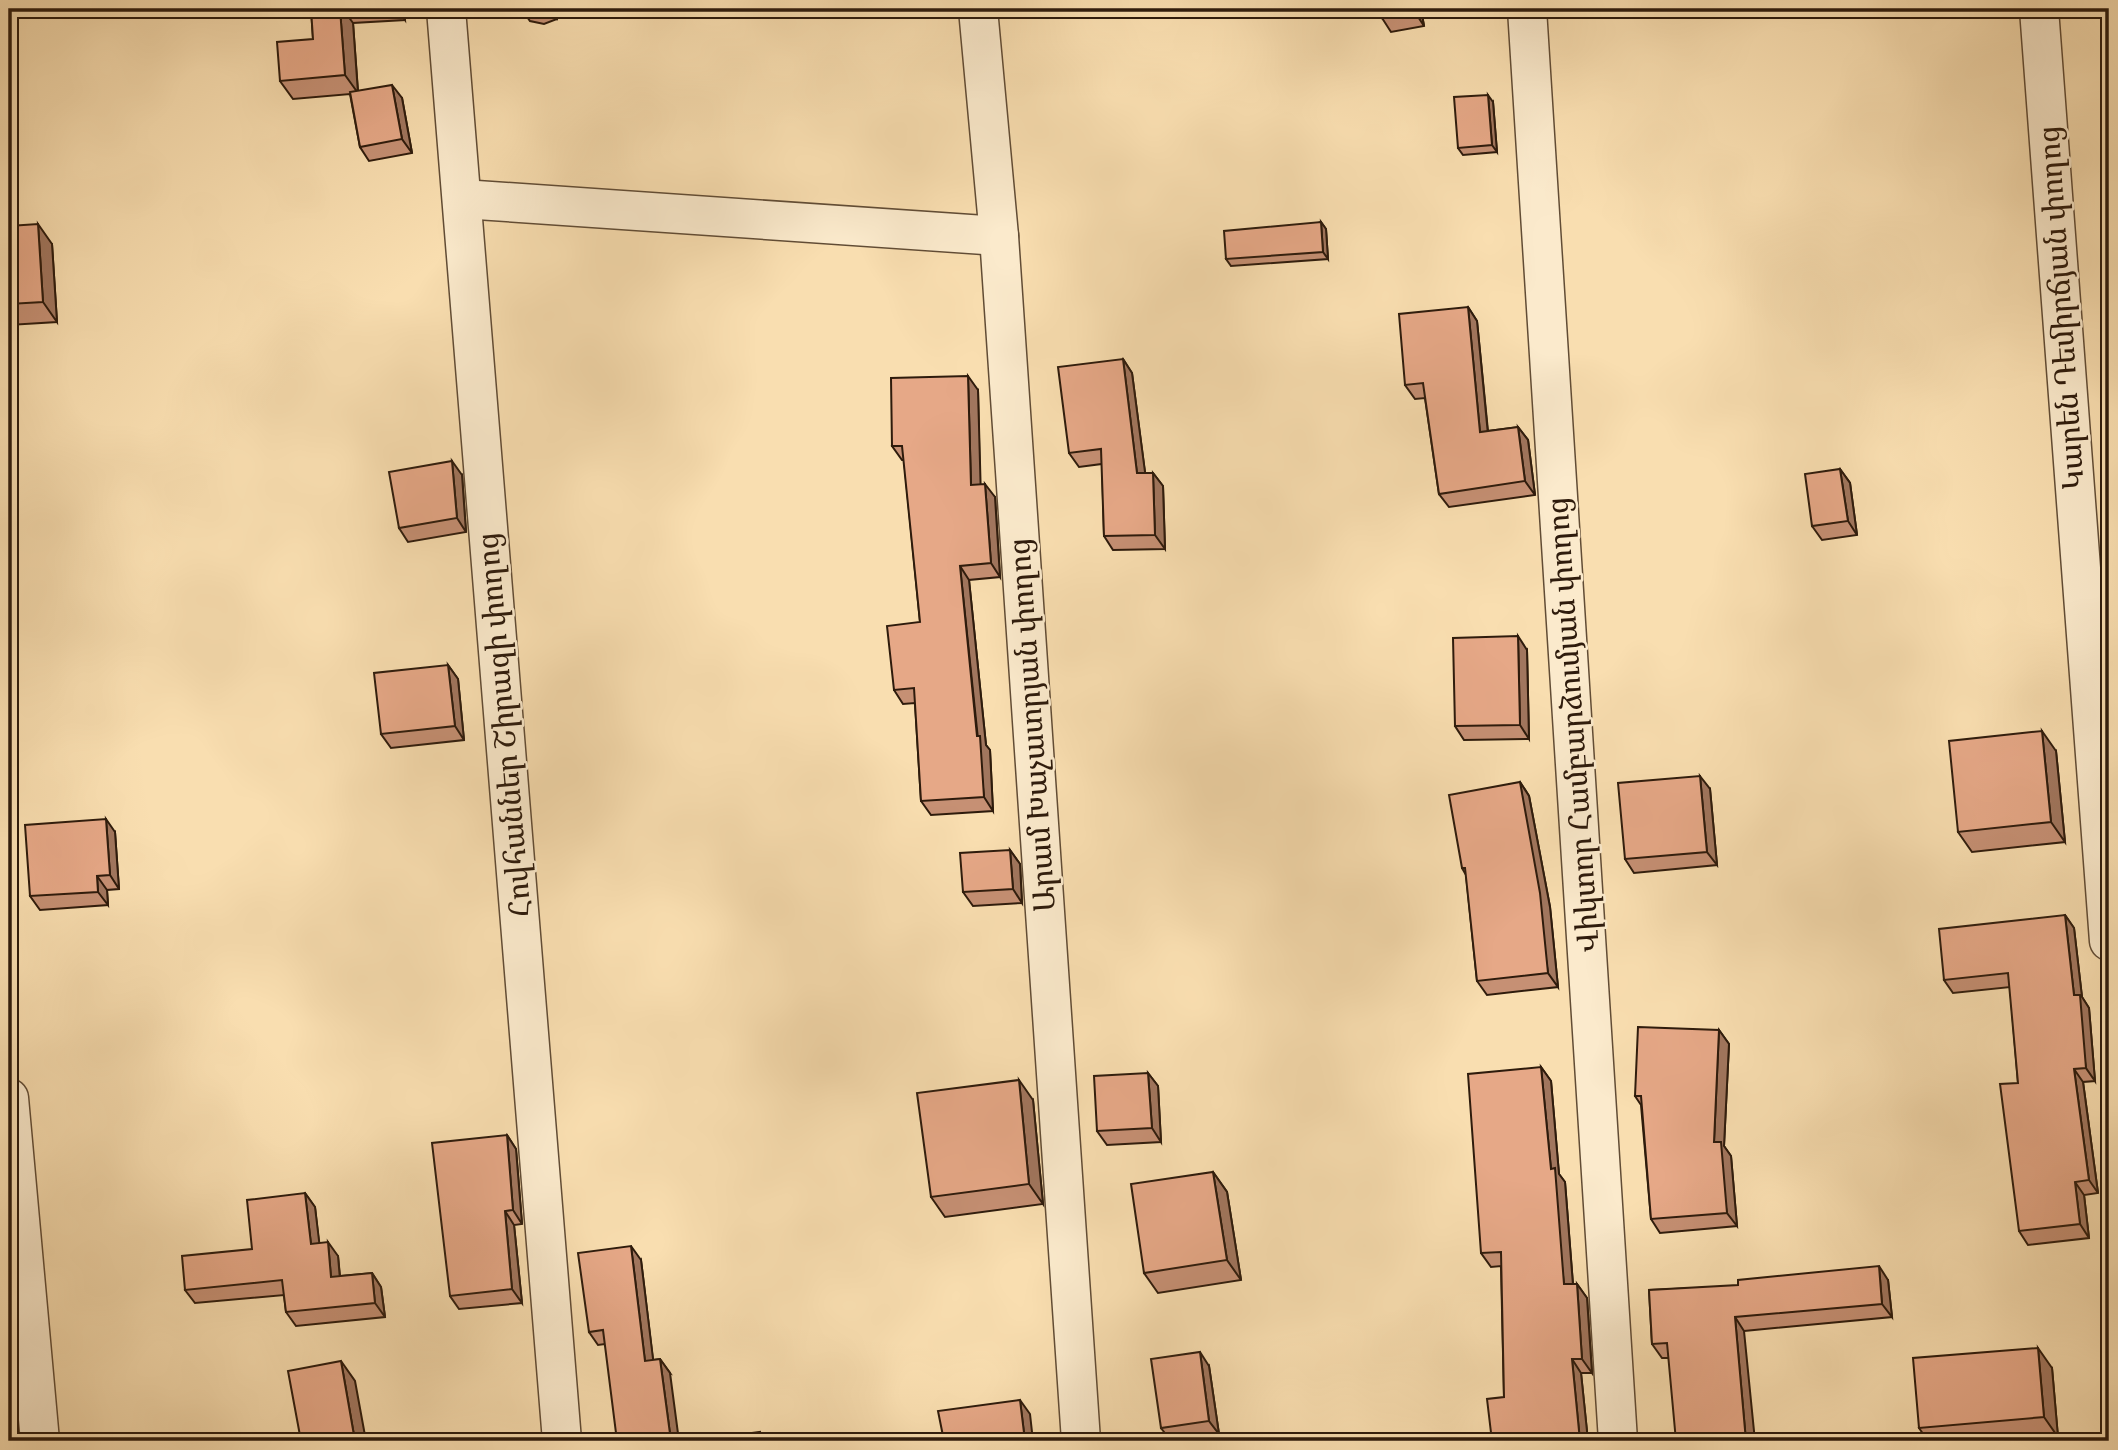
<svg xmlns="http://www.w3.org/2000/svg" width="2118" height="1450" font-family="'IM FELL DW Pica','Noto Serif Armenian',serif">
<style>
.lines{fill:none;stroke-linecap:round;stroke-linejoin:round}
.minor-casing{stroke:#614c35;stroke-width:41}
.minor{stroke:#fbeacc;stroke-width:38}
.wall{fill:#c69074;stroke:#2e1b0c;stroke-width:2}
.shaded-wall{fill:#a1765e;stroke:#2e1b0c;stroke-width:2}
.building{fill:#e6a887;stroke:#2e1b0c;stroke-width:2}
.labels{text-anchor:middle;stroke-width:5;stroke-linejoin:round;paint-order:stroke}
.street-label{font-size:30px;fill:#2e1b0c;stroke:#fbeacc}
</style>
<rect width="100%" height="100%" fill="#f9deb0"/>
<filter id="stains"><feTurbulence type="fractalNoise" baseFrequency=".00286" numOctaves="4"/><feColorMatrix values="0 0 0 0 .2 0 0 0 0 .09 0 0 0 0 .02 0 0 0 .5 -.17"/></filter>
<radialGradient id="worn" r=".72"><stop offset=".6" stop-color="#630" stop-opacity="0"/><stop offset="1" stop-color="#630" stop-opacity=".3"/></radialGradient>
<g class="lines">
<defs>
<g id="minor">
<path d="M446,9L562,1441"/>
<path d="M978,9L999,236L1081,1441"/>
<path d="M1527,9L1618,1441"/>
<path d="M2039,9L2109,941"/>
<path d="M462,199L999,236"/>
<path d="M9,1098L40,1441"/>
</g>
</defs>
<use href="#minor" class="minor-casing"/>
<use href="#minor" class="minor"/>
</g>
<g class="wall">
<path d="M311,9H404L405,20L353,23L358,91L402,98L412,153L369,161L360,147L350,94L293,99L280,81L313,39Z"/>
<path d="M501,9H562L557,19L544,24L530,21L523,11L504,12Z"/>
<path d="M1421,9L1424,26L1391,32L1382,18Z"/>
<path d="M1493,102L1497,152L1463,155L1458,148Z"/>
<path d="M1321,222L1326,229L1328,259L1231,266L1226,259Z"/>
<path d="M9,226L52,244L57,322L9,325Z"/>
<path d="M1468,307L1477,321L1488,431L1518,427L1528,440L1535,495L1449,507L1439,494L1425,398L1415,399L1405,385Z"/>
<path d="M1123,359L1132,373L1145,473H1153L1163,486L1165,549L1113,550L1104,536L1102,464L1079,467L1069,453Z"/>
<path d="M978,390L980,484L995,497L1000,577L969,580L986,745L990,750L993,811L931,815L921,801L915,703L903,704L894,690L920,622L904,460H902L892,446Z"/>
<path d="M1840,469L1850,483L1857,535L1822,540L1812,526Z"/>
<path d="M462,475L466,532L408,542L399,528Z"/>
<path d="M1527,650L1529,739L1464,740L1455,726Z"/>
<path d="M448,665L458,679L464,740L391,748L381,734Z"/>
<path d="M2056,751L2065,842L1972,852L1958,832Z"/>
<path d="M1520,782L1529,796L1550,907L1558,987L1487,995L1477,981L1466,875L1462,868Z"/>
<path d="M1710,789L1717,865L1634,873L1625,859Z"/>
<path d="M115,832L119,889L107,890L108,905L40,910L30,896Z"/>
<path d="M1010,850L1020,864L1022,903L973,906L963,892Z"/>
<path d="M2065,915L2074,928L2082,997L2089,1008L2095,1081L2083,1082L2098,1193L2084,1195L2089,1238L2028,1245L2019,1231L2018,1083L2010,987L1953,993L1944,980Z"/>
<path d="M1719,1030L1729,1044L1724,1146L1731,1156L1737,1226L1660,1233L1651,1219L1641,1105L1635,1096Z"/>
<path d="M1541,1067L1551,1081L1559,1174L1565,1182L1573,1284H1577L1587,1298L1592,1373H1581L1588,1441H1492L1504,1397L1501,1266L1491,1267L1481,1253Z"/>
<path d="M1148,1073L1158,1086L1161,1142L1107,1145L1097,1131Z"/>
<path d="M1033,1100L1043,1204L945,1217L931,1197Z"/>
<path d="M507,1135L516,1149L522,1224L514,1225L522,1303L459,1309L450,1296Z"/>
<path d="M1213,1172L1227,1192L1241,1280L1158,1293L1144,1273Z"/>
<path d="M305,1193L315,1207L319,1243L338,1256L340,1276L372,1273L381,1287L385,1317L296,1326L286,1312L284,1295L195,1303L185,1290L252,1249Z"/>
<path d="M641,1260L653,1360L660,1359L670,1373L605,1344L598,1345L589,1332Z"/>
<path d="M1888,1280L1892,1317L1744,1331L1668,1358H1662L1652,1344L1649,1290Z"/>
<path d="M1209,1366L1219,1434L1171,1441L1161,1428Z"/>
<path d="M2052,1368L2058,1437L2009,1441H1928L1919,1428Z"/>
</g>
<g class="shaded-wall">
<path d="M340,9H343L353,23L358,93L345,75Z"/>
<path d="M397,9H404L405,20Z"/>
<path d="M550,9H562L557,19Z"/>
<path d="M1414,9H1421L1424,26L1415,12Z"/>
<path d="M392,85L402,98L412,153L402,139Z"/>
<path d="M1488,95L1493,102L1497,152L1492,145Z"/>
<path d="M1321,222L1326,229L1328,259L1323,252Z"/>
<path d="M38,224L52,244L57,322L43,302Z"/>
<path d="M1468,307L1477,321L1489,445L1480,432Z"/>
<path d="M1123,359L1132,373L1147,487L1137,473Z"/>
<path d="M968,376L978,390L981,499L971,485Z"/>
<path d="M1518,427L1528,440L1535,495L1525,481Z"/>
<path d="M452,461L462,475L466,532L457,518Z"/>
<path d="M1840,469L1850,483L1857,535L1848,521Z"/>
<path d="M1153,473L1163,486L1165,549L1155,535Z"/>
<path d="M985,484L995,497L1000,577L991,563Z"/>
<path d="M960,566L969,580L986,745L990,750L993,811L984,797Z"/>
<path d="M1518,636L1527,650L1529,739L1520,725Z"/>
<path d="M448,665L458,679L464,740L455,726Z"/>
<path d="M2042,731L2056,751L2065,842L2051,822Z"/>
<path d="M1700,776L1710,789L1717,865L1707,852Z"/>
<path d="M1520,782L1529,796L1550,907L1558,987L1548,973Z"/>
<path d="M106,819L115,832L119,889L110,875Z"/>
<path d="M1010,850L1020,864L1022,903L1013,889Z"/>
<path d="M97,876L107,890L108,905L98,892Z"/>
<path d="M2065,915L2074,928L2082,997L2089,1008L2095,1081L2086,1068L2074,995Z"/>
<path d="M1719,1030L1729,1044L1724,1146L1731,1156L1737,1226L1727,1213L1714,1142Z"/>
<path d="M1541,1067L1551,1081L1559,1174L1565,1182L1574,1298L1564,1284L1551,1169Z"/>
<path d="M2074,1069L2083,1082L2098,1193L2089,1180Z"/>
<path d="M1148,1073L1158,1086L1161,1142L1152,1128Z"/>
<path d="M1019,1080L1033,1100L1043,1204L1029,1184Z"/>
<path d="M507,1135L516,1149L522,1224L513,1210Z"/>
<path d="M1213,1172L1227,1192L1241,1280L1227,1260Z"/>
<path d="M2075,1182L2084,1195L2089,1238L2080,1224Z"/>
<path d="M305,1193L315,1207L321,1257L311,1244Z"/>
<path d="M505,1211L514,1225L522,1303L512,1289Z"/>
<path d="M328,1242L338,1256L341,1291L331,1277Z"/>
<path d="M631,1246L641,1260L655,1375L645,1361Z"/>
<path d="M1879,1266L1888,1280L1892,1317L1882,1304Z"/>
<path d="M372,1273L381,1287L385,1317L375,1303Z"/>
<path d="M1577,1284L1587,1298L1592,1373L1582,1359Z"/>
<path d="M1735,1317L1744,1331L1755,1441H1746Z"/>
<path d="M2038,1348L2052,1368L2058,1437L2044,1417Z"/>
<path d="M1200,1352L1209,1366L1219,1434L1209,1421Z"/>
<path d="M9,1356L11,1359L18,1441H14L9,1430Z"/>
<path d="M660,1359L670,1373L679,1441H671Z"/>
<path d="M1572,1359L1581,1373L1588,1441H1580Z"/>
<path d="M341,1361L355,1381L366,1441H355Z"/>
<path d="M1020,1400L1030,1414L1033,1441H1025Z"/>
<path d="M760,1432L766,1441H761Z"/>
</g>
<g class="building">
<path d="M311,9H340L345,75L280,81L277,42L313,39Z"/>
<path d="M1380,9H1414L1415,12L1382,18Z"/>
<path d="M392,85L402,139L360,147L350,92Z"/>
<path d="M1488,95L1492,145L1458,148L1454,97Z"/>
<path d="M1321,222L1323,252L1226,259L1224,231Z"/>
<path d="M38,224L43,302L9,304V226Z"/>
<path d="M1468,307L1480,432L1518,427L1525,481L1439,494L1423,383L1405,385L1399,314Z"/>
<path d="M1123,359L1137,473H1153L1155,535L1104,536L1101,449L1069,453L1058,367Z"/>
<path d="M968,376L971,485L985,484L991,563L960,566L977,736H980L984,797L921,801L914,688L894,690L887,626L920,622L902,446H892L891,378Z"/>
<path d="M452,461L457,518L399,528L389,472Z"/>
<path d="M1840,469L1848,521L1812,526L1805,474Z"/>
<path d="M1518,636L1520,725L1455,726L1453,638Z"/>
<path d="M448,665L455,726L381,734L374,673Z"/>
<path d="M2042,731L2051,822L1958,832L1949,741Z"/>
<path d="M1700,776L1707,852L1625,859L1618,783Z"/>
<path d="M1520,782L1540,893L1548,973L1477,981L1465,868H1462L1449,795Z"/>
<path d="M106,819L110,875L97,876L98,892L30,896L25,825Z"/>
<path d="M1010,850L1013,889L963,892L960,853Z"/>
<path d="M2065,915L2074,995H2080L2086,1068L2074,1069L2089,1180L2075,1182L2080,1224L2019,1231L2000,1084L2018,1083L2008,973L1944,980L1939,929Z"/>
<path d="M1638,1027L1719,1030L1714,1142H1721L1727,1213L1651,1219L1641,1096H1635Z"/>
<path d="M1541,1067L1551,1169L1555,1168L1564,1284H1577L1582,1359H1572L1580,1441H1492L1487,1399L1504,1397L1501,1252L1481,1253L1468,1074Z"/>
<path d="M1148,1073L1152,1128L1097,1131L1094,1076Z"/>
<path d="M1019,1080L1029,1184L931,1197L917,1093Z"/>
<path d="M507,1135L513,1210L505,1211L512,1289L450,1296L432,1143Z"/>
<path d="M1213,1172L1227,1260L1144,1273L1131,1184Z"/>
<path d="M305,1193L311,1244L328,1242L331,1277L372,1273L375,1303L286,1312L282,1280L185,1290L182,1256L252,1249L247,1200Z"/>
<path d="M631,1246L645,1361L660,1359L671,1441H617L603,1330L589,1332L578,1253Z"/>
<path d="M1879,1266L1882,1304L1735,1317L1746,1441H1676L1667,1343L1652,1344L1649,1290L1738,1285V1280Z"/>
<path d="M2038,1348L2044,1417L1919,1428L1913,1358Z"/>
<path d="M1200,1352L1209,1421L1161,1428L1151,1359Z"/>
<path d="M341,1361L355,1441H301L288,1371Z"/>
<path d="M1020,1400L1025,1441H944L938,1411Z"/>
<path d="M9,1430L12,1439L14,1441H9Z"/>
<path d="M760,1432L761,1441H693Z"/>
</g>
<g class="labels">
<g class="street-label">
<text transform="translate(2061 308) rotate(-94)" y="10">Կարեն Դեմիրճյան փողոց</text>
<text transform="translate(504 725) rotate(-95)" y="10">Հովհաններ Շիրազի փողոց</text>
<text transform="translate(1032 725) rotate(-94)" y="10">Արամ Խաչատրյան փողոց</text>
<text transform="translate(1573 725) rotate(-94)" y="10">Վիկտոր Համբարձումյան փողոց</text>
</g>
</g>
<rect width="2118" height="1450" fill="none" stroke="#f9deb0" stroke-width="35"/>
<rect x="10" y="10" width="2097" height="1429" fill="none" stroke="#2e1b0c" stroke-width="3.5"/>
<rect x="18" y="18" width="2083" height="1415" fill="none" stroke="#2e1b0c" stroke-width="2"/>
<rect width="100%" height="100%" filter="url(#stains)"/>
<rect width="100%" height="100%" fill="url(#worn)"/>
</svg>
